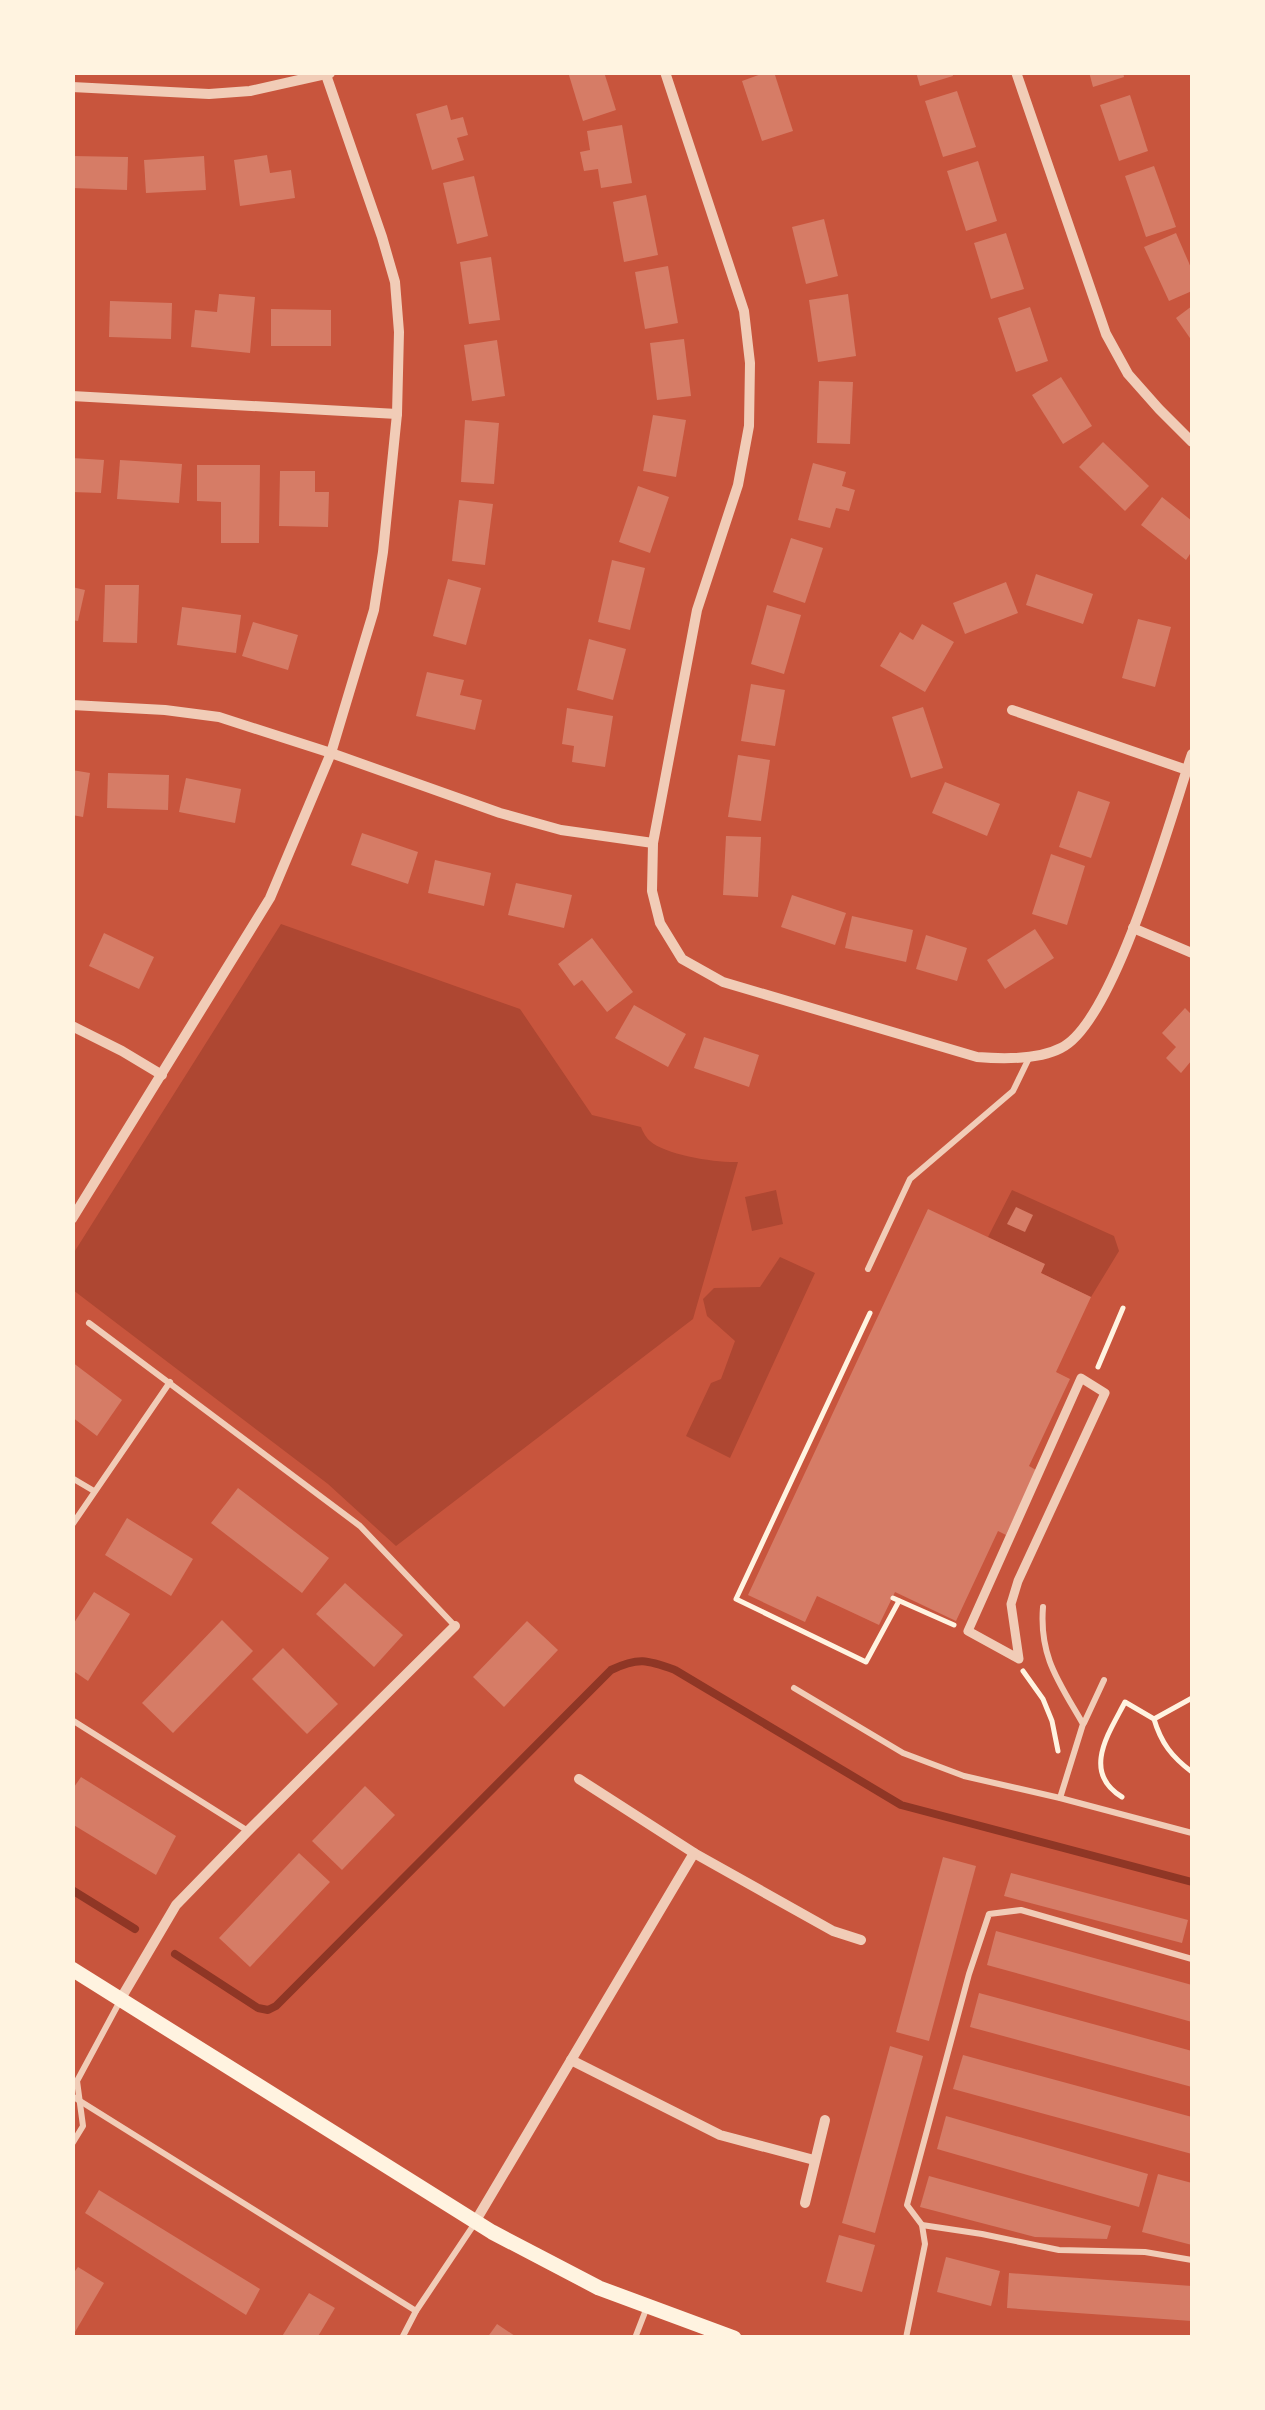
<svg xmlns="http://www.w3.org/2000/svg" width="1265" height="2410" font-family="'Roboto Serif',serif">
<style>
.green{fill:#ae4732}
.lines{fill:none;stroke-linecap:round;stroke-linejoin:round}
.stream{stroke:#8f3625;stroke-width:8}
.building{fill:#d67c66}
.path{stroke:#fff3e0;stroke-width:5}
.service{stroke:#f1ccb7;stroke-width:6}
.pedestrian{stroke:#f1ccb7;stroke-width:9}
.minor{stroke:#f1ccb7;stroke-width:10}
.secondary{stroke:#fff3e0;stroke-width:15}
</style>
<rect width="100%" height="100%" fill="#c8553d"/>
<g class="green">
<path d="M281,924L520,1009L592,1115L641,1127C643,1132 646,1138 650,1141C665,1155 717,1163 738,1162L693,1319L396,1546L328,1484L73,1290V1254Z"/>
<path d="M776,1190L783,1224L752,1231L745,1197Z"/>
<path d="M1012,1190L1114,1236L1119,1251L1091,1297L1041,1273L1044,1264L988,1237Z"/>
<path d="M780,1257L815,1273L730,1458L686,1436L711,1383L721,1379L735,1341L707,1316L703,1299L714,1288L760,1287Z"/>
</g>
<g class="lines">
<g class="stream">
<path d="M72,1890L135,1929"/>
<path d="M175,1954L258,2008L268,2010L276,2006L611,1670C639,1657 647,1660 675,1670L901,1805L1192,1882"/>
</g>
</g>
<g class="building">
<path d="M568,72H604L616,110L583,121Z"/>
<path d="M767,72H774L793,131L762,141L742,81Z"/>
<path d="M916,72H952L953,76L920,86Z"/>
<path d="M1089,72H1123L1124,77L1093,87Z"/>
<path d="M957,91L976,147L943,157L925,101Z"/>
<path d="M1130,95L1148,151L1119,161L1100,105Z"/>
<path d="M447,105L451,120L463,117L468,135L457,138L464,160L432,170L416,114Z"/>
<path d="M622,125L632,183L601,188L598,169L584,171L580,152L590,150L587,131Z"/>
<path d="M267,155L270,173L291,170L295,198L240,206L234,160Z"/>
<path d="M72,156L128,157L127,190L72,188Z"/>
<path d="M204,156L206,190L146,193L144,160Z"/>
<path d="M978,161L997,221L966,231L947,171Z"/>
<path d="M1154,166L1176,227L1146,237L1125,176Z"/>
<path d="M474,176L488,236L457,244L443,183Z"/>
<path d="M646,195L658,255L624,262L613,202Z"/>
<path d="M824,219L838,276L806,284L792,227Z"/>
<path d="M1006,233L1024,289L991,299L974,243Z"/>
<path d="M1176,233L1192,270V291L1169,301L1144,247Z"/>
<path d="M491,257L500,320L469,324L460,262Z"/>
<path d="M668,266L678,323L645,329L635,272Z"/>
<path d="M219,294L255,297L250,353L191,347L195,310L217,312Z"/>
<path d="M848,294L856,356L818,362L809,300Z"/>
<path d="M110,301L172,303L171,339L109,337Z"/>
<path d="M1192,306V341L1176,318Z"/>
<path d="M1030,307L1048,361L1016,372L998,318Z"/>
<path d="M271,309L331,310V346H271Z"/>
<path d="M684,339L691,396L657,400L650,343Z"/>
<path d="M497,340L505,396L472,401L464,345Z"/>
<path d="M1061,377L1092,426L1063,444L1032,395Z"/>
<path d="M819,381L853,382L850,444L817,443Z"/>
<path d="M653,415L686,420L676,477L643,471Z"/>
<path d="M465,420L499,423L494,484L461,482Z"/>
<path d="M1103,442L1149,486L1125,511L1079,467Z"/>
<path d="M72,458L104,460L101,493L72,492Z"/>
<path d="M120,460L182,464L179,503L117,499Z"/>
<path d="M813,463L846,472L842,486L855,490L849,511L836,508L830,528L798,520Z"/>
<path d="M197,465H260L259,543H221V502L197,501Z"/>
<path d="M280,471H315V492H329L328,527L279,526Z"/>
<path d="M638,486L669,497L650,553L619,542Z"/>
<path d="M1162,497L1192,521V551L1186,560L1141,525Z"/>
<path d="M459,500L493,504L485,565L452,561Z"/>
<path d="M791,538L823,548L805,603L773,592Z"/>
<path d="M612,560L645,568L630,630L598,622Z"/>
<path d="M1036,574L1093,594L1083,624L1026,605Z"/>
<path d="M448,579L481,588L466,645L433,636Z"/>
<path d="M1006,582L1018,613L965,634L953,603Z"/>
<path d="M105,585H139L137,643L103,642Z"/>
<path d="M72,587L85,590L78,621L72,620Z"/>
<path d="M767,605L801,615L784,674L751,664Z"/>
<path d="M182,607L241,615L236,653L177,645Z"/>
<path d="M1138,619L1171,627L1155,687L1122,678Z"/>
<path d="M253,622L298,635L288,670L242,656Z"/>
<path d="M922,624L954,642L925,692L880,666L900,632L913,640Z"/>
<path d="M589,639L626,649L613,700L577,690Z"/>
<path d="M427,672L464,680L460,695L482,700L475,730L416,716Z"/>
<path d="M751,684L785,690L775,746L741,741Z"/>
<path d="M923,707L943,768L911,778L892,717Z"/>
<path d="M567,708L613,716L605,767L572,762L574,746L562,744Z"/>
<path d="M738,755L770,760L761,821L728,817Z"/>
<path d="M72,770L90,773L83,817L72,815Z"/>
<path d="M108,773L169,775L168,810L107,808Z"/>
<path d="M186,778L241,789L235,823L179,812Z"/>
<path d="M945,782L1000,804L987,836L932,813Z"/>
<path d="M1078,791L1110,802L1091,858L1059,847Z"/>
<path d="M362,833L418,852L408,884L351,865Z"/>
<path d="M726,836L761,837L758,897L723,895Z"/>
<path d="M1051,854L1085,866L1067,925L1032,914Z"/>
<path d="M435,860L491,873L484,906L428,893Z"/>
<path d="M516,883L572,895L564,928L508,915Z"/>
<path d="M792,895L846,913L835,945L781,927Z"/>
<path d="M852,916L913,930L906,962L845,948Z"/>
<path d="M1035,929L1054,958L1005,989L987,960Z"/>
<path d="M104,933L154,957L139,989L89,966Z"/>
<path d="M926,935L967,948L957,981L916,969Z"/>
<path d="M592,938L633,992L607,1012L582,980L574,986L558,964Z"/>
<path d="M634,1005L686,1034L668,1067L615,1038Z"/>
<path d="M1185,1008L1192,1015V1060L1181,1073L1166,1058L1176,1047L1162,1033Z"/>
<path d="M704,1037L759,1055L749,1087L694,1068Z"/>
<path d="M1016,1207L1033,1215L1025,1232L1007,1224Z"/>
<path d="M928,1209L1045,1264L1041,1273L1091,1297L1056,1372L1070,1379L1029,1466L1036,1470L1006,1535L998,1531L956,1621L895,1592L879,1625L817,1596L805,1622L748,1595Z"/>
<path d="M72,1362L122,1400L97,1436L72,1417Z"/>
<path d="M238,1488L329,1558L302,1593L211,1523Z"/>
<path d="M127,1518L193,1559L171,1596L105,1555Z"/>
<path d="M345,1583L403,1635L374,1667L316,1614Z"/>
<path d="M94,1592L130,1614L88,1681L72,1670V1626Z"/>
<path d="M222,1620L253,1651L173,1733L142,1703Z"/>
<path d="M527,1621L558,1650L504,1707L473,1677Z"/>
<path d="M283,1648L338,1704L307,1734L252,1679Z"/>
<path d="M81,1777L176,1836L156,1875L72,1824V1790Z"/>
<path d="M365,1786L395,1815L342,1870L312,1841Z"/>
<path d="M299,1853L330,1882L250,1967L219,1938Z"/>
<path d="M943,1857L976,1866L929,2041L896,2032Z"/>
<path d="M1011,1873L1188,1920L1182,1943L1004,1896Z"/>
<path d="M996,1931L1192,1985V2022L987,1965Z"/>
<path d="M979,1993L1192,2051V2087L970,2027Z"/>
<path d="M890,2046L923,2056L875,2233L842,2223Z"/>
<path d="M963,2055L1192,2117V2154L953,2089Z"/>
<path d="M946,2116L1148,2174L1139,2207L937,2149Z"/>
<path d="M1158,2174L1192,2183V2245L1142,2232Z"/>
<path d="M929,2176L1111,2226L1107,2239L1035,2237L920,2207Z"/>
<path d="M99,2190L260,2289L246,2315L85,2213Z"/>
<path d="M839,2235L875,2245L862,2292L826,2282Z"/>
<path d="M946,2257L1000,2271L991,2306L937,2292Z"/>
<path d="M78,2267L104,2283L72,2337V2275Z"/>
<path d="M1009,2273L1192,2286V2321L1007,2308Z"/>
<path d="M309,2293L335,2308L317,2338H281Z"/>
<path d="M497,2324L518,2338H487Z"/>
</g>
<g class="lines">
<g class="path">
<path d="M870,1313L736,1599L866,1662L899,1601"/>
<path d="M1098,1367L1123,1308"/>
<path d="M893,1598L954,1625"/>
<path d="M1023,1671L1043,1699L1052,1721L1058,1751"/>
<path d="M1192,1698L1154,1719C1161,1743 1172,1757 1192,1772"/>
<path d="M1122,1797C1081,1772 1109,1733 1125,1702L1154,1719"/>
</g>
<g class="service">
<path d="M868,1269L910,1179L1013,1091L1030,1056"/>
<path d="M89,1323L360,1526L454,1625"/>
<path d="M72,1478L94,1491"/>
<path d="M72,1525L170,1382"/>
<path d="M1043,1607C1039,1657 1059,1682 1083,1724L1060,1798"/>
<path d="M794,1688L903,1753L964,1776L1060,1798L1192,1833"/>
<path d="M72,1720L248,1831"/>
<path d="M1084,1723L1104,1680"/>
<path d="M72,2096L416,2311"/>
<path d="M72,2144L83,2126L77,2081L120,2001"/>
<path d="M922,2225L982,2234L1059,2250L1145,2252L1192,2260"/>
<path d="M402,2338L416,2311L475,2223"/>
<path d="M635,2338L647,2307"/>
<path d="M906,2338L925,2244L922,2225L907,2205L969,1974L989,1914L1021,1910L1192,1959"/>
</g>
<path class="pedestrian" d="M1081,1378L1105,1393L1018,1581L1011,1604L1019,1659L968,1631Z"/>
<g class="minor">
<path d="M665,72L744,311L750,363L749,426L738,485L697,610L653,843L652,891L660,923L682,959L723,982L977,1057C1002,1059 1038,1060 1061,1048C1115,1022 1171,815 1192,754"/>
<path d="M1016,72L1106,334L1128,374L1159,409L1192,442"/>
<path d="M72,87L209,94L250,91L330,73"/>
<path d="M72,396L397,414"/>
<path d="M72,705L165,710L219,717L331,753L500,813L561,830L653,843"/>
<path d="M1012,710L1187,770"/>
<path d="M1133,928L1192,953"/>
<path d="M72,1026L122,1051L162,1075"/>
<path d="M72,1219L270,898L331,753L374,610L383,552L397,414L399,332L395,282L382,237L325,72"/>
<path d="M579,1779L694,1853L833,1931L861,1940"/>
<path d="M120,2000L176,1905L248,1831L455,1626"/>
<path d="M571,2060L720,2135L814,2160"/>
<path d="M805,2203L825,2120"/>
<path d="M475,2222L694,1853"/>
</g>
<path class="secondary" d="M72,1969L492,2232L599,2288L734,2338"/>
</g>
<rect width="1265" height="2410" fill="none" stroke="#fff3e0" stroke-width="150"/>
</svg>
